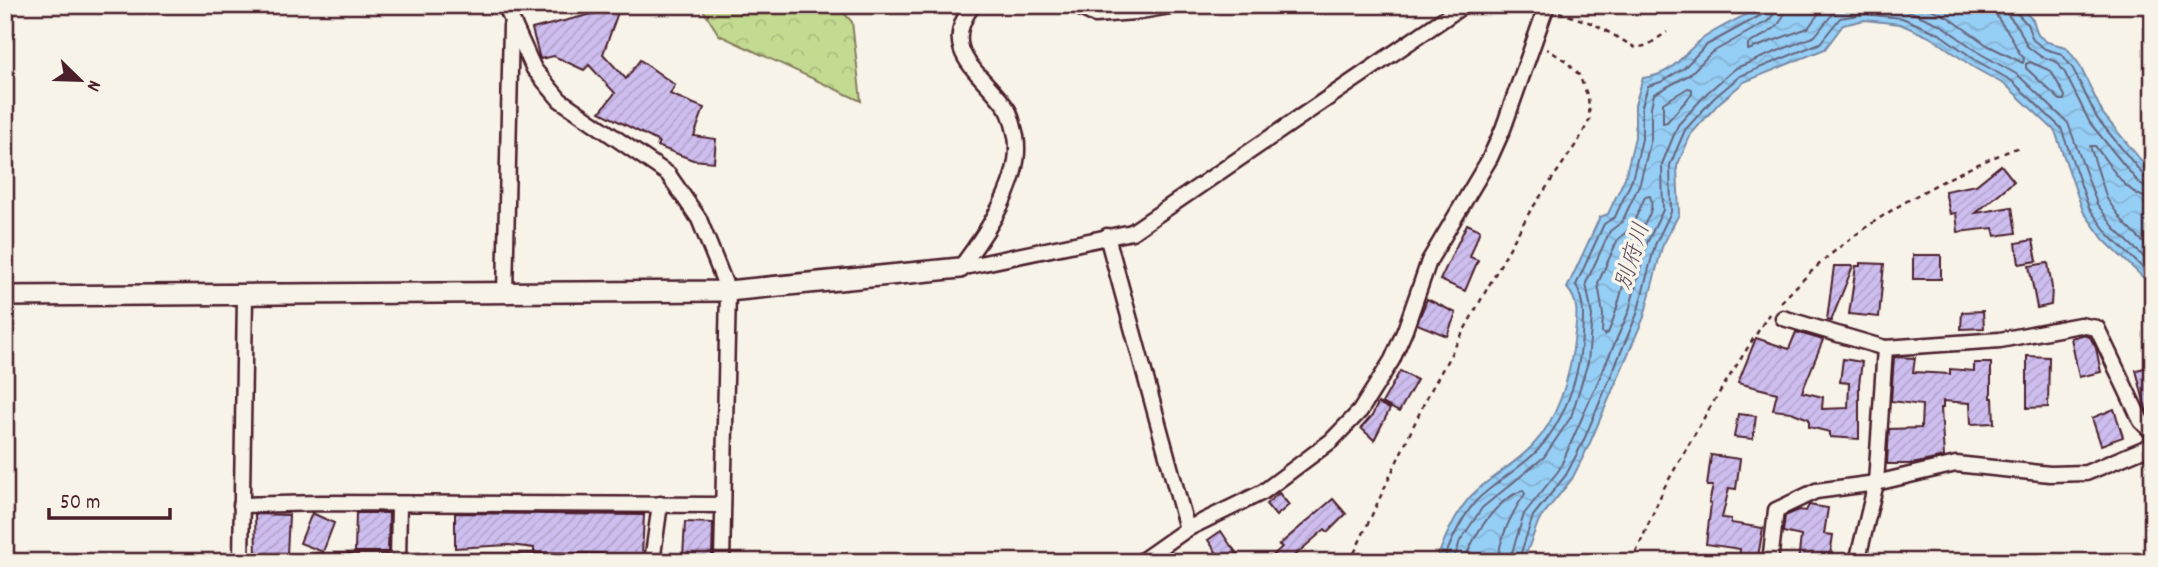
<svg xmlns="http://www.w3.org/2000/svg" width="2158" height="567" font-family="Dekko,'Klee One',sans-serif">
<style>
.forest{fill:url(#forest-crowns);stroke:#867d5e;stroke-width:2}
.water{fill:url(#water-waves);stroke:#7889a5;stroke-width:2}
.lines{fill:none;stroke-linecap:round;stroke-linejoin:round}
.shore{stroke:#68657c;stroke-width:2}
.building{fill:url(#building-hatch);stroke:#4a1f2b;stroke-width:2}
.street-casing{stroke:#4a1f2b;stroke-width:19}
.secondary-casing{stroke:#4a1f2b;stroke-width:24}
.path{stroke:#4a1f2b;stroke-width:2.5;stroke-dasharray:5 5;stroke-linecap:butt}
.street{stroke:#f7f3e8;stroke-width:14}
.secondary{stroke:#f7f3e8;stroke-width:19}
.labels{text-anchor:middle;stroke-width:7;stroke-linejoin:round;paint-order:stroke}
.water-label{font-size:23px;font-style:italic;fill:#5d4b5e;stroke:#f7f3e8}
</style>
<defs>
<pattern id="forest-crowns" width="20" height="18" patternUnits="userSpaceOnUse" patternTransform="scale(1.75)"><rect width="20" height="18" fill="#c3db91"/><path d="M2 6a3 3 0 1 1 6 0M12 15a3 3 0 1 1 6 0" fill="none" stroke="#a9bc7d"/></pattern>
<pattern id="water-waves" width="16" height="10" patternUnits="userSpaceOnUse" patternTransform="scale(1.75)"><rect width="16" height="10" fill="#96cff6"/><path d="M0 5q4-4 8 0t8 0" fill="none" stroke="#83b1d3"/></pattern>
<pattern id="building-hatch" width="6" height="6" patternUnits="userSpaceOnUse" patternTransform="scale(1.75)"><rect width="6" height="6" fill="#cebeef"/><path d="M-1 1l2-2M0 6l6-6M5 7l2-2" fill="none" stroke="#b2a3cd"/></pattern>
</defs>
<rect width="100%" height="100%" fill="#f7f3e8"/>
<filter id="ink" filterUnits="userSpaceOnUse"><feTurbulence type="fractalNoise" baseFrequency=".0143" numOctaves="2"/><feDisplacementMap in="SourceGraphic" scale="14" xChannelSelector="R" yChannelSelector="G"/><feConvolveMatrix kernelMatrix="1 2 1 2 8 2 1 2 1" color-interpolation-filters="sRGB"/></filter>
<g filter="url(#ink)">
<path class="forest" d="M700,5H837L852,22L861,101L719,35Z"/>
<path class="water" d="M1764,5H2018L2033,20L2038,35L2047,42L2066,47L2079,64L2103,114L2153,175V287L2104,240L2083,211L2055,131L2007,86L1973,67L1934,39L1900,24L1865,20L1843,25L1825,49L1744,82L1719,103L1691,134L1677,166L1679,214L1662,247L1644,317L1589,445L1572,479L1539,520L1523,562H1436C1444,539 1454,515 1471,496C1489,477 1515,465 1533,445C1561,415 1571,373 1575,333C1577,316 1579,301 1567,288L1600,217L1608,214L1625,178L1635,137V105L1643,78C1675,74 1679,57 1701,40C1720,26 1744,17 1764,5Z"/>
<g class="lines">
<g class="shore">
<path d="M1786,5C1784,28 1766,34 1748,44V50L1808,28L1825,5"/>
<path d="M1870,5L1904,9L1941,25L1981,54L2018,75L2068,123L2097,204L2116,230L2153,266"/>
<path d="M1922,5L1948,17L1987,45L2023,63L2024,58C2015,50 2015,41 2008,32C2001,22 1995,18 1995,5"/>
<path d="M2005,5L2007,14L2019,28L2027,46L2040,56L2057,62L2065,73L2090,123L2138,182L2145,187L2153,188"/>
<path d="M2014,5L2016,12L2027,24L2033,40L2045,49L2062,54L2073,69L2097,118L2144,176L2153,179"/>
<path d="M2030,62L2051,71L2065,96L2064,100H2060L2026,68V64Z"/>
<path d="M1688,88L1692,89V94L1667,122L1663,123V103Z"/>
<path d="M1650,196C1656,211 1643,224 1638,237C1625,268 1622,301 1608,333L1604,335L1602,332L1603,315L1598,283L1618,239L1631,228L1645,197Z"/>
<path d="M2153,199C2127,198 2110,164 2095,146H2090L2107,199L2124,223L2153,252"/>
<path d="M1443,562C1451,541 1461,518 1476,501C1495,482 1520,469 1538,450C1563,422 1577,384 1581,347C1583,325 1586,305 1576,285L1604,224L1615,217L1632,180L1642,139V106L1648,86L1661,82L1684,68L1705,46L1763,14L1766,5"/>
<path d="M1453,562L1460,541L1482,508L1544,457L1571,417L1588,362L1592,316L1586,283L1610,231L1622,222L1640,183L1651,139V107L1654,94L1689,75L1711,53L1768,21L1774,14L1775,5"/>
<path d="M1464,562C1474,534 1495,501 1523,490L1525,494C1512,512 1499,539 1498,562"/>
<path d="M1509,562L1524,514L1559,470L1629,311L1647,243L1663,210L1662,164L1678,125L1708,92L1736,68L1815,36L1834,12L1861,5"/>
<path d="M1518,562L1533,516L1566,475L1583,442L1637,314L1655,245L1671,212L1670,165L1685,130L1714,98L1740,76L1820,43L1840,18L1864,14L1902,18L1938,33L1977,61L2012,81L2061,128L2089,208L2109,235L2153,278"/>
</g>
</g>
<g class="building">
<path d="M620,7L603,54L626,79L640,60L675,85L670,94L704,108L694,136L716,139L714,162L693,160L657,146L659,142L600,112L615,93L589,65L584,70L554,56L540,59L532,29Z"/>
<path d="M2001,165L2014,181L1976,213L2012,207L2016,233L1995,236L1993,228L1958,232L1956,213L1950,214L1945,191L1976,185Z"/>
<path d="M1467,224L1480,230L1470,257L1478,260L1465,291L1440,280Z"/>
<path d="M2033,240L2037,261L2019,264L2016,243Z"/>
<rect x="1913" y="255" width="28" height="24"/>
<path d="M1860,263L1884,264L1879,317L1849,314L1856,266H1860Z"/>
<path d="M2048,263L2052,288L2051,305L2037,308L2029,266Z"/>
<path d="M1834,266H1853L1831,321L1827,320Z"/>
<path d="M1427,299L1456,313L1447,336L1417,324Z"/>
<path d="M1983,311L1984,328L1961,329L1962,312Z"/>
<path d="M1796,332L1823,340L1802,392L1823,397L1822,409L1848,408L1849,383L1840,382L1843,359L1862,362L1859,384V439L1830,437V432L1809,427V419L1791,412L1773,410L1777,393L1738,383L1756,338L1789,349Z"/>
<path d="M2082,335L2090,337L2096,348L2101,372L2079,377L2071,338Z"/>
<path d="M2027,356L2049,357L2048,407L2027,408Z"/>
<path d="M1894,357L1915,358L1913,372L1950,374V369L1974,371V363H1991V398H1993L1994,423L1971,424L1970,403L1943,401V408H1941L1944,457L1912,464H1887L1889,429L1921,428L1922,405L1891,401Z"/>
<path d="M2153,366V418H2152L2146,409L2136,370Z"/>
<path d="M1400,371L1417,380L1399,412L1382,403Z"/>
<path d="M1378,403L1390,409L1374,440L1361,428L1372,416Z"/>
<path d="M2114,409L2123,437L2101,445L2092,418Z"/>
<path d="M1738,414L1756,416L1753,439L1734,437Z"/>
<path d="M1711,455L1740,459L1736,489L1729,488L1722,518L1731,519V523L1763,528L1757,562H1739L1740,549L1706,544L1711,504L1709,503L1713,486H1707Z"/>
<path d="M1279,493L1289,505L1276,516L1266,504Z"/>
<path d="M1333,499L1346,514L1328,532L1325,529L1287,562H1266L1282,547L1279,545Z"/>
<path d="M1809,505L1828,508L1824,534L1833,535L1829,562H1798L1801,536L1783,532L1785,516L1799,510L1806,511Z"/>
<path d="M312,513L334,523L323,552L300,543Z"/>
<path d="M356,513H389L388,552H355Z"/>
<path d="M455,513L644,515L642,555L534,552V548L509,545L455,548Z"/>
<path d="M255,514L289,515L287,554L256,555Z"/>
<path d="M685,522L713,523L712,557H683Z"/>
<path d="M1221,531L1231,546L1244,562H1223L1208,540Z"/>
</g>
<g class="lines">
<defs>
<g id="street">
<path d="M505,5L534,69L560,100L668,174L699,219L728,291L722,562"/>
<path d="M1074,5L1095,15L1135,12L1176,5"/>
<path d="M1107,236L1187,529"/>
<path d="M960,268L1132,232L1464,5"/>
<path d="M960,268C986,234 1024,179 1016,136C1014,128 1012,117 1008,110C985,74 936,53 973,5"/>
<path d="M505,293L511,25"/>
<path d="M1783,318L1885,348"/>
<path d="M241,505L321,503L723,505"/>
<path d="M241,562L245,296"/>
<path d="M315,562H383"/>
<path d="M398,562L399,504"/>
<path d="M414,562H602"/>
<path d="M652,562L660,504"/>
<path d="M1140,562L1187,529L1263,492L1331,441L1360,411L1392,360L1405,330L1429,261L1490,158L1503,129L1547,5"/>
<path d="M1770,562L1776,510L1816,491L1876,483L1956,464L2050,474L2086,473L2153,445"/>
<path d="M1857,562L1876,483L1885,348L2000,340L2080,325L2097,328L2141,421L2153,433"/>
<path d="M2152,562L2153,558"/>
</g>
<path id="secondary" d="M5,296L728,291L960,268"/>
</defs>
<use href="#street" class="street-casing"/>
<use href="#secondary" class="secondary-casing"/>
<g class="path">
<path d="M1559,12L1594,24L1636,48L1648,45L1667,32"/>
<path d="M1781,302C1795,288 1808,274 1823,261C1879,212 1953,172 2022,146"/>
<path d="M1350,562L1426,399L1529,213L1579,140L1590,119L1588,97L1579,75L1566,61L1547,49"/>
<path d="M1632,562L1664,488L1709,409L1769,314"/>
</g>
<use href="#street" class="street"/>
<use href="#secondary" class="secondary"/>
</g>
</g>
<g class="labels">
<g class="water-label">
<text transform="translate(1631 256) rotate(-73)" y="8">別府川</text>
</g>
</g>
<rect width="2158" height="567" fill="none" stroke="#f7f3e8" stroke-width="28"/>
<rect x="14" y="14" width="2130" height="539" fill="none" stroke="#4a1f2b" stroke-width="2.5" filter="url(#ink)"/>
<g transform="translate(80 80) rotate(113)" stroke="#f7f3e8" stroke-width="5" paint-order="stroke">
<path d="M0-5L12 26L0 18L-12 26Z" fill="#4a1f2b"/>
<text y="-10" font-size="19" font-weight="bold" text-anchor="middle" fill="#4a1f2b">N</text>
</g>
<path d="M49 508v10h121v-10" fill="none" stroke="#4a1f2b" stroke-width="3.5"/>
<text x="60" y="508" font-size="21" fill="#4a1f2b" stroke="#f7f3e8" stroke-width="5" paint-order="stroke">50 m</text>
</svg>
